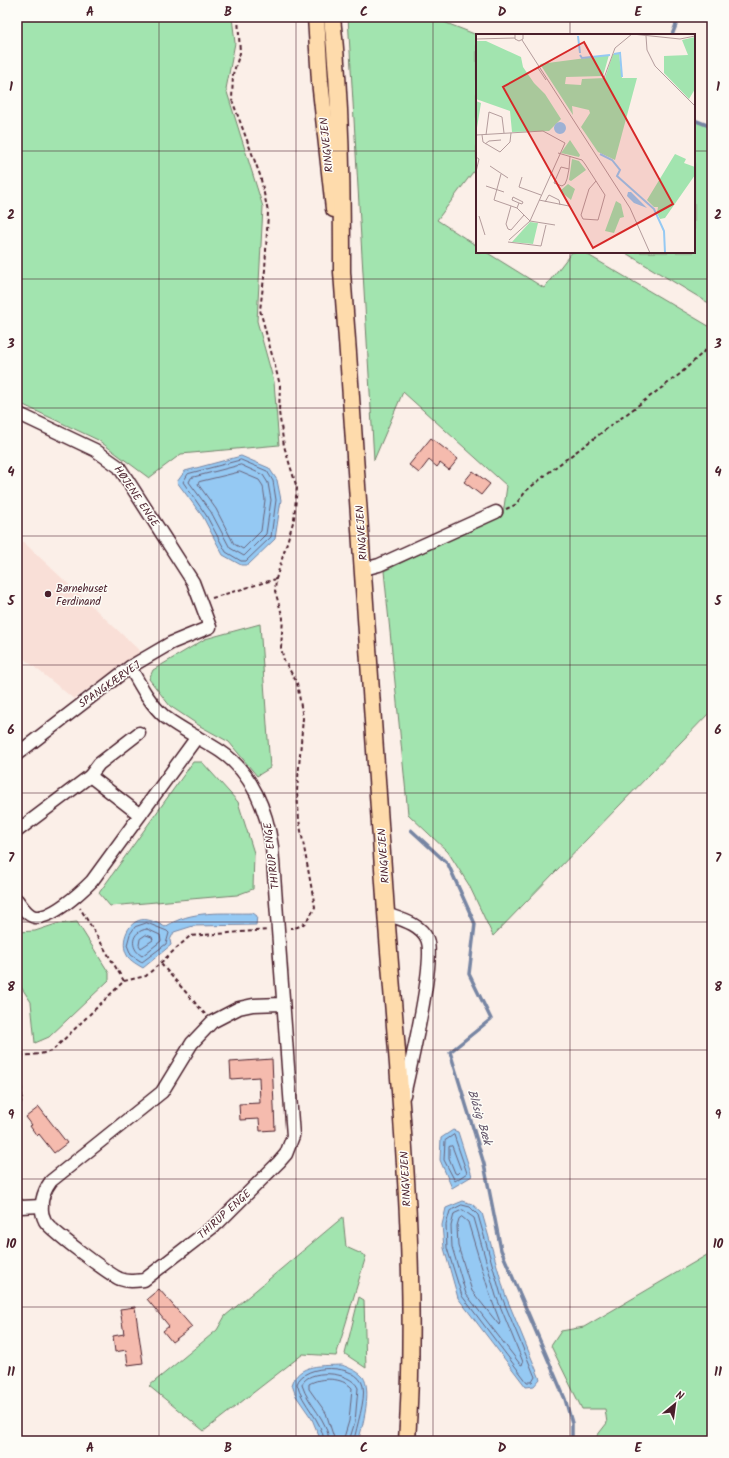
<svg xmlns="http://www.w3.org/2000/svg" width="729" height="1458" font-family="Kalam,sans-serif">
<style>
.built{fill:#f9dfd7}
.green{fill:#a2e4af;stroke:#76826d}
.water{fill:#95c9f3;stroke:#7785a3}
.lines{fill:none;stroke-linecap:round;stroke-linejoin:round}
.shore{stroke:#68637b;stroke-width:1}
.stream{stroke:#7785a3;stroke-width:3.5}
.building{fill:#f5bbae;stroke:#4a1f2b}
.minor-casing{stroke:#4a1f2b;stroke-width:15}
.major-casing{stroke:#4a1f2b;stroke-width:19}
.path{stroke:#4a1f2b;stroke-width:2;stroke-dasharray:4 3;stroke-linecap:butt}
.minor{stroke:#fdfcf7;stroke-width:12}
.major{stroke:#fedbac;stroke-width:16}
.grid{fill:none;stroke:#4a1f2b;stroke-width:1;stroke-opacity:0.55}
.poi-dot{fill:#4a1f2b;stroke:#fdfcf7;stroke-width:1.5}
.labels{text-anchor:middle;stroke-width:3;stroke-linejoin:round;paint-order:stroke}
.street-label{font-size:11px;fill:#4a1f2b;stroke:#fdfcf7}
.poi-label{font-size:11px;fill:#4a1f2b;stroke:#fdfcf7;text-anchor:start}
.water-label{font-size:12px;font-style:italic;fill:#605267;stroke:#fdfcf7}
.inset-river{fill:none;stroke:#95c9f3;stroke-width:2}
.inset-road{fill:none;stroke:#b49c9c;stroke-width:1}
.view{fill:#d62828;fill-opacity:0.15;stroke:#d62828;stroke-width:2}
.inset-edge{fill:none;stroke:#4a1f2b;stroke-width:2}
.neatline{fill:none;stroke:#4a1f2b;stroke-width:1.5}
.grid-label{font-size:13px;text-anchor:middle;font-weight:bold;fill:#4a1f2b}
</style>
<rect width="100%" height="100%" fill="#fbefe8"/>
<filter id="ink" filterUnits="userSpaceOnUse"><feTurbulence type="fractalNoise" baseFrequency=".025" numOctaves="2"/><feDisplacementMap in="SourceGraphic" scale="8" xChannelSelector="R" yChannelSelector="G"/><feConvolveMatrix kernelMatrix="1 2 1 2 8 2 1 2 1" color-interpolation-filters="sRGB"/></filter>
<g filter="url(#ink)">
<path class="built" d="M17,536L141,652L74,699L17,653Z"/>
<g class="green">
<path d="M17,17H232L235,43L226,89L263,207L257,321L274,382L279,445L181,454L149,478L98,440L17,402Z"/>
<path d="M348,17H431L477,35V174L473,172L437,220L477,246V252H486L544,288L572,252H583L712,328V710L493,936L469,885L448,852L408,814L384,571L503,514L507,486L403,392L374,460Z"/>
<path d="M694,121L712,128V305L624,252H694Z"/>
<path d="M260,624L270,768L257,776L229,742L200,726L170,706L149,679L153,670L205,639Z"/>
<path d="M193,762H202L238,802L254,853L253,889L237,895L110,906L99,893Z"/>
<path d="M77,922L109,973V980L49,1037L35,1043L31,1002L17,981V932L35,931L56,924Z"/>
<path d="M343,1217L346,1247L366,1256L336,1356L303,1354L204,1431L149,1386L217,1330L225,1316Z"/>
<path d="M712,1252V1441H593L607,1423L605,1409H582L551,1346L561,1331L584,1327Z"/>
<path d="M359,1297L364,1300L366,1368L345,1354Z"/>
</g>
<g class="water">
<path d="M241,456L269,468L277,480L281,500L275,539L248,565H241L223,555L203,517L177,482L185,471Z"/>
<path d="M253,913L257,916L256,925L193,926L174,932L170,940L171,945L143,968C138,965 131,961 128,957C118,942 129,916 148,920C154,921 160,924 165,927C192,909 222,914 253,913Z"/>
<path d="M453,1130L458,1132L472,1176L452,1188L440,1160L441,1138Z"/>
<path d="M463,1201L472,1204L482,1213L505,1294L540,1379L534,1386L526,1387L458,1298L444,1248L442,1225L446,1208Z"/>
<path d="M342,1365C349,1368 358,1371 363,1377C372,1389 363,1427 358,1441H321L312,1419L296,1396L292,1385C298,1363 323,1366 342,1365Z"/>
</g>
<g class="lines">
<g class="shore">
<path d="M241,460L267,471L273,481L276,500L271,537L246,561H241L226,552L206,515L183,482L188,474Z"/>
<path d="M241,465L263,475L268,483L271,500L266,534L244,556L230,548L211,512L189,482L191,478Z"/>
<path d="M240,472L259,480L263,486L265,500L261,531L243,549L234,544L216,509L198,484L199,482Z"/>
<path d="M147,923L167,931L169,933L166,944L142,962L131,955L127,945L130,934L135,927Z"/>
<path d="M147,929L160,935L161,941L142,956C129,948 131,931 147,929Z"/>
<path d="M146,935L152,937L153,940L141,948L139,945L140,939Z"/>
<path d="M454,1135L467,1173L455,1181L444,1160L445,1141Z"/>
<path d="M452,1146L461,1170L457,1174L455,1173L449,1158V1147Z"/>
<path d="M462,1205L470,1207L478,1215L501,1295L535,1377L532,1382H527L462,1296L447,1248L446,1225L450,1211Z"/>
<path d="M463,1210L474,1218L496,1296L523,1362L522,1365L520,1364L466,1294L452,1247L451,1226L454,1214Z"/>
<path d="M462,1217L468,1222L491,1298L500,1322L499,1325L472,1291L458,1246L457,1226L459,1219Z"/>
<path d="M324,1441C322,1419 302,1405 297,1384C303,1363 358,1363 363,1386C366,1400 356,1427 354,1441"/>
<path d="M329,1441C328,1419 308,1405 302,1385C306,1369 350,1370 358,1388L355,1422L349,1441"/>
<path d="M335,1441L326,1413L309,1389V1384C321,1377 342,1377 352,1388L349,1421L343,1441"/>
</g>
<g class="stream">
<path d="M672,35L679,17"/>
<path d="M694,120L712,127"/>
<path d="M411,830L448,864L475,924L469,974L491,1019L450,1052L484,1164L501,1250L565,1399L572,1423V1441"/>
</g>
</g>
<g class="building">
<path d="M431,438L458,459L449,470L440,463L437,467L429,460L419,473L409,465Z"/>
<path d="M473,471L490,484L481,495L464,482Z"/>
<path d="M272,1059L275,1130L260,1131L259,1119L240,1120L239,1104L260,1103L259,1077L231,1079L230,1062Z"/>
<path d="M39,1107L67,1143L54,1153L39,1134L37,1136L30,1126L32,1125L26,1117Z"/>
<path d="M159,1289L192,1327L172,1342L163,1331L169,1326L147,1299Z"/>
<path d="M135,1307L143,1363L128,1365L126,1350L115,1352L113,1336L124,1334L120,1309Z"/>
</g>
<g class="lines">
<defs>
<g id="minor">
<path d="M17,413L95,450L119,467L193,582L210,627L171,643L130,667L17,754"/>
<path d="M364,569L379,565L496,512"/>
<path d="M130,667C140,685 150,704 165,717C182,730 202,739 220,751C252,772 267,811 272,847L293,1136L286,1154L279,1162L218,1223L144,1280C135,1281 129,1282 120,1279C110,1275 50,1230 45,1221C38,1207 43,1192 51,1181L162,1092L192,1043L212,1022L239,1008L253,1005L282,1004"/>
<path d="M90,776L99,764L139,733"/>
<path d="M17,831L90,776L140,815"/>
<path d="M17,900C22,906 26,915 35,917C52,919 81,892 92,881L197,737"/>
<path d="M386,914C400,919 421,924 427,939C436,959 410,1068 404,1095"/>
<path d="M17,1204L20,1207L42,1206"/>
</g>
<g id="major">
<path d="M316,17L320,81L334,209"/>
<path d="M332,17C341,101 342,187 342,272C358,485 372,698 386,912C399,1088 419,1265 407,1441"/>
</g>
</defs>
<use href="#minor" class="minor-casing"/>
<use href="#major" class="major-casing"/>
<g class="path">
<path d="M238,17L240,53L233,74L232,100L260,175L268,212L265,270L260,310L280,385L279,412L284,446L297,488L294,519L276,579L275,591L283,618L281,648L284,660L297,683L303,718L297,791L299,820L315,907C309,919 304,928 290,928"/>
<path d="M506,509L515,505L527,490L553,469L680,374L712,344"/>
<path d="M212,598L276,579"/>
<path d="M161,964L205,1014"/>
<path d="M124,981L146,976L190,936L268,930"/>
<path d="M17,1003L22,1100L17,1109"/>
<path d="M20,1056L40,1054L52,1051L124,981L80,908"/>
</g>
<use href="#minor" class="minor"/>
<use href="#major" class="major"/>
</g>
</g>
<path class="grid" d="M159,17V1441M296,17V1441M433,17V1441M570,17V35M17,151H477M694,151H712M570,252V1441M17,279H712M17,408H712M17,536H712M17,665H712M17,793H712M17,922H712M17,1050H712M17,1179H712M17,1307H712"/>
<circle class="poi-dot" cx="48" cy="594" r="4"/>
<g class="labels">
<g class="street-label">
<text transform="translate(326 145) rotate(-96)" y="4">RINGVEJEN</text>
<text transform="translate(137 496) rotate(56)" y="4">HØJENE ENGE</text>
<text transform="translate(361 533) rotate(-94)" y="4">RINGVEJEN</text>
<text transform="translate(109 684) rotate(-35)" y="4">SPANGKÆRVEJ</text>
<text transform="translate(271 856) rotate(-97)" y="4">THIRUP ENGE</text>
<text transform="translate(383 856) rotate(-94)" y="4">RINGVEJEN</text>
<text transform="translate(405 1179) rotate(-93)" y="4">RINGVEJEN</text>
<text transform="translate(224 1214) rotate(-42)" y="4">THIRUP ENGE</text>
</g>
<g class="poi-label">
<text x="56" y="592">Børnehuset<tspan x="56" dy="13">Ferdinand</tspan></text>
</g>
<g class="water-label">
<text transform="translate(480 1117) rotate(73)" y="4">Blåsig Bæk</text>
</g>
</g>
<g transform="translate(476 34)">
<rect width="219" height="219" fill="#fbefe8"/>
<path d="M219,3V55L213,65L188,39V22L212,21L206,6ZM0,7H10L45,23L47,33L58,49L69,60L85,85L73,97L36,98L34,77L0,65ZM137,20H143L146,44H161L139,126L122,118L105,93L114,79L113,76L96,72L97,81L64,30L133,21L127,42L90,43L89,50L105,51L106,45L129,44ZM0,67L5,69L0,100ZM94,106L104,121L103,123L85,119ZM199,120L210,125L208,129L219,133V141L189,184L184,185L181,179L182,173H178L171,166ZM96,125L103,127L110,136L95,147L93,146ZM92,150L99,155L95,166L84,157ZM140,167L145,170L148,183L144,184L138,199L129,197ZM54,188L62,189L57,210L36,208Z" fill="#a2e4af"/>
<path d="M78 94a6 6 0 1 1 12 0a6 6 0 1 1-12 0ZM152,158H155L171,174L158,169L151,162Z" fill="#95c9f3"/>
<path class="inset-river" d="M102,2L104,19M138,20L144,19L146,43M104,21L106,24L134,21M124,120L136,126L144,136L141,142L178,175L188,197L189,219"/>
<path class="inset-road" d="M39,0V5L43,7L47,5V0M156,0L204,5L219,2M170,2L171,16L179,32L219,72M0,5L39,4M46,6L154,174L174,219M62,34L70,46M128,44L139,14L156,0M0,101L67,97L89,109L54,187L33,206M6,101L7,108L24,118L34,108L35,99M10,101L13,78L26,83L28,99M9,110L13,107L25,106M82,119L106,126L109,130L129,161L122,186L107,185L105,181L113,155L120,147M0,123L3,125L0,138M14,132L32,144M93,135L85,133L78,149L86,152L89,150L91,145L93,135L94,122M25,140L18,166L41,174L54,187L79,191M46,143L43,153L65,161M10,152L28,158M63,166L93,172M69,168L73,161L83,166L84,171M35,172L30,190L32,195L35,196L48,181M41,174L43,169L36,166L37,163L47,168L46,170L43,169M3,182L9,201M32,208L65,212L70,191"/>
<path class="view" d="M108,8L197,170L117,214L27,53Z"/>
<rect width="219" height="219" class="inset-edge"/>
</g>
<rect width="729" height="1458" fill="none" stroke="#fdfcf7" stroke-width="44"/>
<g transform="translate(675 1404) rotate(29)" stroke="#fdfcf7" stroke-width="3" paint-order="stroke">
<path d="M0-3L7 15L0 10L-7 15Z" fill="#4a1f2b"/>
<text y="-6" font-size="11" font-weight="bold" text-anchor="middle" fill="#4a1f2b">N</text>
</g>
<rect x="22" y="22" width="685" height="1414" class="neatline"/>
<g class="grid-label">
<text x="90" y="16">A</text>
<text x="228" y="16">B</text>
<text x="364" y="16">C</text>
<text x="502" y="16">D</text>
<text x="638" y="16">E</text>
<text x="11" y="91">1</text>
<text x="718" y="91">1</text>
<text x="11" y="219">2</text>
<text x="718" y="219">2</text>
<text x="11" y="348">3</text>
<text x="718" y="348">3</text>
<text x="11" y="476">4</text>
<text x="718" y="476">4</text>
<text x="11" y="605">5</text>
<text x="718" y="605">5</text>
<text x="11" y="734">6</text>
<text x="718" y="734">6</text>
<text x="11" y="862">7</text>
<text x="718" y="862">7</text>
<text x="11" y="991">8</text>
<text x="718" y="991">8</text>
<text x="11" y="1119">9</text>
<text x="718" y="1119">9</text>
<text x="11" y="1248">10</text>
<text x="718" y="1248">10</text>
<text x="11" y="1376">11</text>
<text x="718" y="1376">11</text>
<text x="90" y="1452">A</text>
<text x="228" y="1452">B</text>
<text x="364" y="1452">C</text>
<text x="502" y="1452">D</text>
<text x="638" y="1452">E</text>
</g>
</svg>
